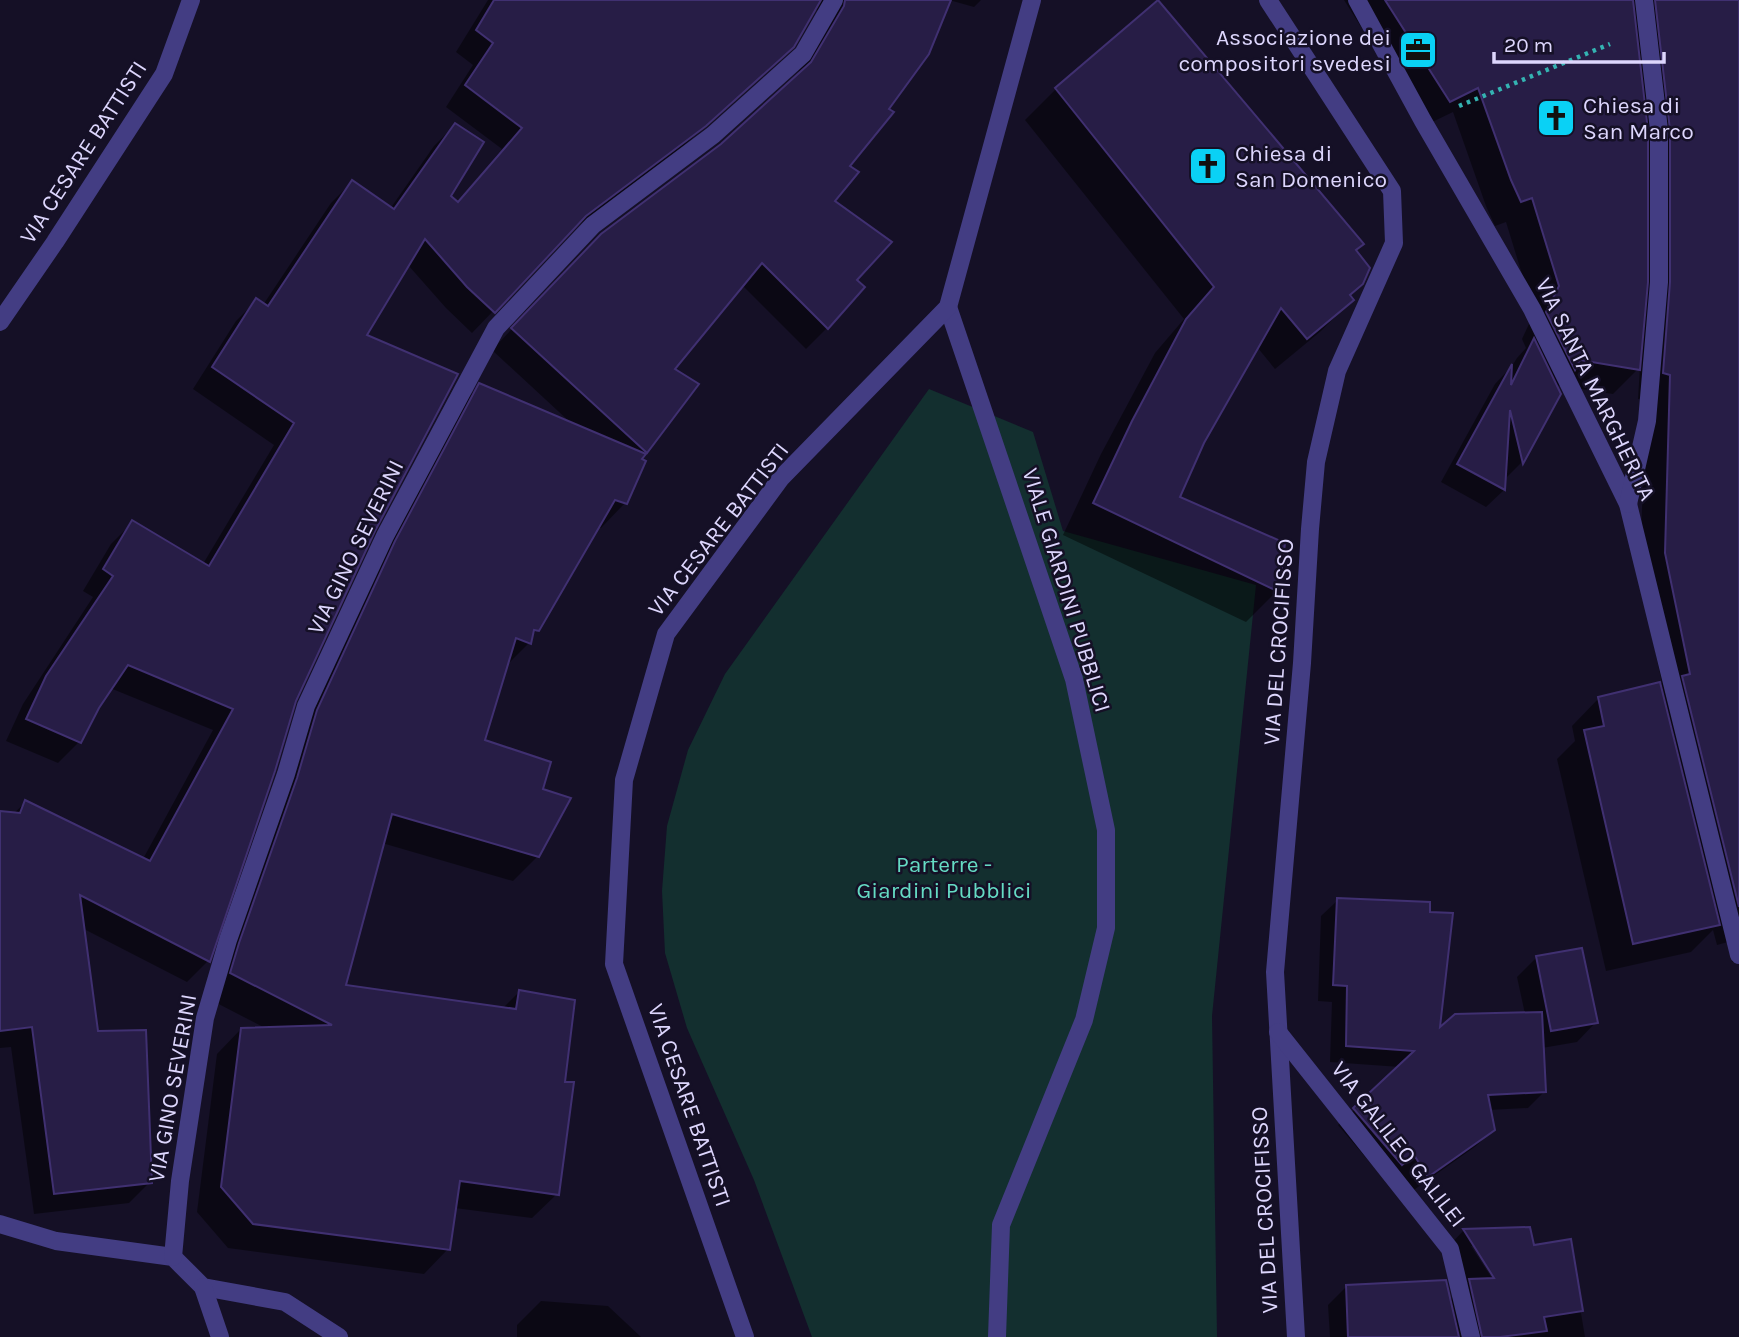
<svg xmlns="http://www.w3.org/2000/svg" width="1739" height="1337" font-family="Karla,sans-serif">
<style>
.green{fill:#132f2f}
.shadow{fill:#0007;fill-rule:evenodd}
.building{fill:#271d46;stroke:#403071;stroke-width:2}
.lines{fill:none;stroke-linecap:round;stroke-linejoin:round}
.path{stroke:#34b3b2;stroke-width:4.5;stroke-dasharray:3.5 5;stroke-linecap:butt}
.minor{stroke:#433d83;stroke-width:18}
.labels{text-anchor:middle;stroke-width:5;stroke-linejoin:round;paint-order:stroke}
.poi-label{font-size:23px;fill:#ddd6fd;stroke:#151026;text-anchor:start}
.street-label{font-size:23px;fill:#ddd6fd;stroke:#151026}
.park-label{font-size:23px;fill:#65dbc4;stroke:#151026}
</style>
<rect width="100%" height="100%" fill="#151026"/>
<path class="green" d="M929,389L1033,432L1063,531L1256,585L1212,1016L1217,1337H812L754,1180L687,1028L665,953L662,891L667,826L688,750L725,674Z"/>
<g class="shadow">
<path d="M488,0H981L974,7L949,0L848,166L833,201L854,280L862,287L827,328L806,349L742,285L673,369L696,384L643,455L625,503L601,528L597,527L537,630L530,637L529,643L506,666L483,742L541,790L538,856L513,881L382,843L344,987L503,1008L519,992L563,1083L557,1194L532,1218L455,1208L448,1249L424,1274L228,1248L197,1212L217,1054L241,1029H267L207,998L293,736L455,410L480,385L572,424L492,350L580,257L722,145L793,81L824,28L819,11L813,9L771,68L682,147L567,234L472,333L446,308L408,265L365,336L373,530L294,701L274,770L208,961L187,982L82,928L96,1033L150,1182L129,1203L34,1214L11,1047L0,1048V813L13,814L26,802L143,859L213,730L110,688L79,742L58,763L6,741L23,704L93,597L83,591L111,544L132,523L203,564L274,445L193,389L236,321L257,300L263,305L331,203L352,182L390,209L434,146L455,125L449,197L457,203L502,149L446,107L473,65L456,52Z"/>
<path d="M1344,0H1739V961L1732,962L1728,942L1717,945L1713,930L1691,952L1606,971L1557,759L1575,741L1572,726L1599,698L1662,683L1640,580L1645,400L1638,399L1640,367L1613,394L1555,385L1559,394L1521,463L1504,480V490L1486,507L1441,482L1495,384L1512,366L1517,358L1526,348L1522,339L1534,313L1506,222L1495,226L1486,206L1453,112L1424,126Z"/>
<path d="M1056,89L1354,251L1348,296L1352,300L1321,331L1275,369L1257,347L1203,442L1178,498L1284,544L1277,591L1246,622L1063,535L1101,454L1155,353L1184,319L1025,120Z"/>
<path d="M1338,900L1438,1031L1525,1014L1517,977L1536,958L1596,1022L1577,1042L1542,1048L1544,1092L1528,1108L1489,1110L1493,1130L1476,1146L1411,1192L1385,1180L1338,1125L1400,1067L1330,1062L1332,1002L1318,1001L1321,916Z"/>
<path d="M1529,1229L1533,1247L1569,1241L1585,1337H1330L1328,1305L1346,1287L1449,1301L1468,1283L1446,1249L1463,1231ZM1471,1246H1475L1500,1284L1497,1286Z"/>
<path d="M541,1301L608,1306L641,1337H517V1325Z"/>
</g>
<g class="building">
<path d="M494,0H821L794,47L706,126L586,216L495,313L467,287L425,239L367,335L458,374L375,531L296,701L275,771L210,962L80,895L98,1031L146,1030L152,1183L54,1194L32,1027L0,1031V811L20,813L25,800L150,861L233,709L128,665L99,708L81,743L26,719L46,676L113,576L103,569L132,520L209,566L294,423L212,367L256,298L268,306L352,180L394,209L455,123L484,142L451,196L458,202L522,128L465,85L493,43L476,30Z"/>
<path d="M845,0H951L929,54L889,109L894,112L850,166L859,172L835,201L892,242L857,280L865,287L828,329L762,263L675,369L699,384L647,453L511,328L601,234L721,144L811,62L844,6Z"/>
<path d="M1158,0L1364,244L1356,250L1370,268L1363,284L1350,295L1354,300L1307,339L1281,308L1204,443L1180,497L1285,543L1279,592L1093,503L1132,421L1186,319L1214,287L1055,88Z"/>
<path d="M1385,0H1633L1648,131V282L1640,370L1580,360L1575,370L1546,312L1559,286L1532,198L1521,202L1511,180L1478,88L1450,102Z"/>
<path d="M1655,0H1739V907L1682,676L1690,674L1665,553L1670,375L1663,373L1670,282V130Z"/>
<path d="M1534,338L1561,394L1523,464L1510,410L1505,490L1457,464L1512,364L1511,385Z"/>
<path d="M479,383L646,454L642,459L646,461L627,504L615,500L539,631L534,630L531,644L516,638L485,740L551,762L543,789L571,798L539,857L392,814L346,985L516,1009L519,990L575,1000L565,1082H574L559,1195L460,1181L450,1250L253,1224L221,1187L241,1028L332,1025L230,973L239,943L297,778L317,710L395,541Z"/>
<path d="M1660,682L1720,925L1633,944L1584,730L1604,726L1598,697Z"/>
<path d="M1337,898L1430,902V912L1453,913L1440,1027L1455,1014L1542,1012L1546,1092L1488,1095L1495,1130L1428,1177L1414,1155L1402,1165L1353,1108L1414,1051L1346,1046L1347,986L1333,985Z"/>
<path d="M1582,948L1598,1023L1551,1031L1536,956Z"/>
<path d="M1530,1227L1534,1245L1571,1239L1583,1311L1544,1317L1547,1331L1500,1337H1482L1469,1279L1494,1278L1463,1229Z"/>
<path d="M1446,1280L1459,1337H1348L1346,1285Z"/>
</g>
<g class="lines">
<path class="path" d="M1459,106L1610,44"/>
<g class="minor">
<path d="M1268,0L1392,191L1394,243L1337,371L1316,462L1310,529L1302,663L1275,972L1296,1337"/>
<path d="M1357,0L1423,121L1532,309L1628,504L1739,955"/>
<path d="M948,307L1074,679L1106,830V928L1084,1020L1001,1225L997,1337"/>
<path d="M0,322L55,242L164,74L191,0"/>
<path d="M1628,504L1647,421L1659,282V130L1644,0"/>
<path d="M1278,1032L1450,1249L1471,1337"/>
<path d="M0,1224L56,1241L173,1257L203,1287L285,1302L339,1337"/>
<path d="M173,1257L180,1181L205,1018L228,940L286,774L306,706L385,536L496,328L593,225L713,135L803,54L834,0"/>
<path d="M203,1287L220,1337"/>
<path d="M745,1337L614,964L624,780L666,634L781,478L948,307L1032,0"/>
</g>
</g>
<defs>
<symbol id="office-square" viewBox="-11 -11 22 22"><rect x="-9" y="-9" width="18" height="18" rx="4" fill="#0ad1f5" stroke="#151026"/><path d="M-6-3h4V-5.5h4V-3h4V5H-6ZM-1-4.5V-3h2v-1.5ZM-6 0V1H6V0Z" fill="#111"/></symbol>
<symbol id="church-square" viewBox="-11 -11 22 22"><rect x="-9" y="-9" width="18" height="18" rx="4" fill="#0ad1f5" stroke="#151026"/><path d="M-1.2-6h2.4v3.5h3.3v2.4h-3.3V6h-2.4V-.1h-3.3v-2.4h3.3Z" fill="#111"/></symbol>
</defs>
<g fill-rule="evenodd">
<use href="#office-square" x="1396" y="28" width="44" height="44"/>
<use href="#church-square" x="1534" y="96" width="44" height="44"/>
<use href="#church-square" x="1186" y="144" width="44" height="44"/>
</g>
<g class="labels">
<g class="poi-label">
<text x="1391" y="45" text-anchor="end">Associazione dei<tspan x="1391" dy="26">compositori svedesi</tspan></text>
<text x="1583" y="113">Chiesa di<tspan x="1583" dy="26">San Marco</tspan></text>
<text x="1235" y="161">Chiesa di<tspan x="1235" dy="26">San Domenico</tspan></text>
</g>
<g class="street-label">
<text transform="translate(83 152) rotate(-57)" y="8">VIA CESARE BATTISTI</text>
<text transform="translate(1596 389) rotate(64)" y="8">VIA SANTA MARGHERITA</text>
<text transform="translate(718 529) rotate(-52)" y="8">VIA CESARE BATTISTI</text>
<text transform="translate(355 547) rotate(-64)" y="8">VIA GINO SEVERINI</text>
<text transform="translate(1067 590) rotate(73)" y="8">VIALE GIARDINI PUBBLICI</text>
<text transform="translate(1278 642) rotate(-86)" y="8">VIA DEL CROCIFISSO</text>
<text transform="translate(172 1088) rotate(-80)" y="8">VIA GINO SEVERINI</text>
<text transform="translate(690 1105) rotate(71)" y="8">VIA CESARE BATTISTI</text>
<text transform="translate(1399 1144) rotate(52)" y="8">VIA GALILEO GALILEI</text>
<text transform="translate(1264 1210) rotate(-93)" y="8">VIA DEL CROCIFISSO</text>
</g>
<g class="park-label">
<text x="944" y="872">Parterre -<tspan x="944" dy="26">Giardini Pubblici</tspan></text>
</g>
</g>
<path d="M1494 52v10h170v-10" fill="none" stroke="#ddd6fd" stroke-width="3.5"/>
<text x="1504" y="52" font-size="21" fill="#ddd6fd" stroke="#151026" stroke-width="5" paint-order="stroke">20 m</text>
</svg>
